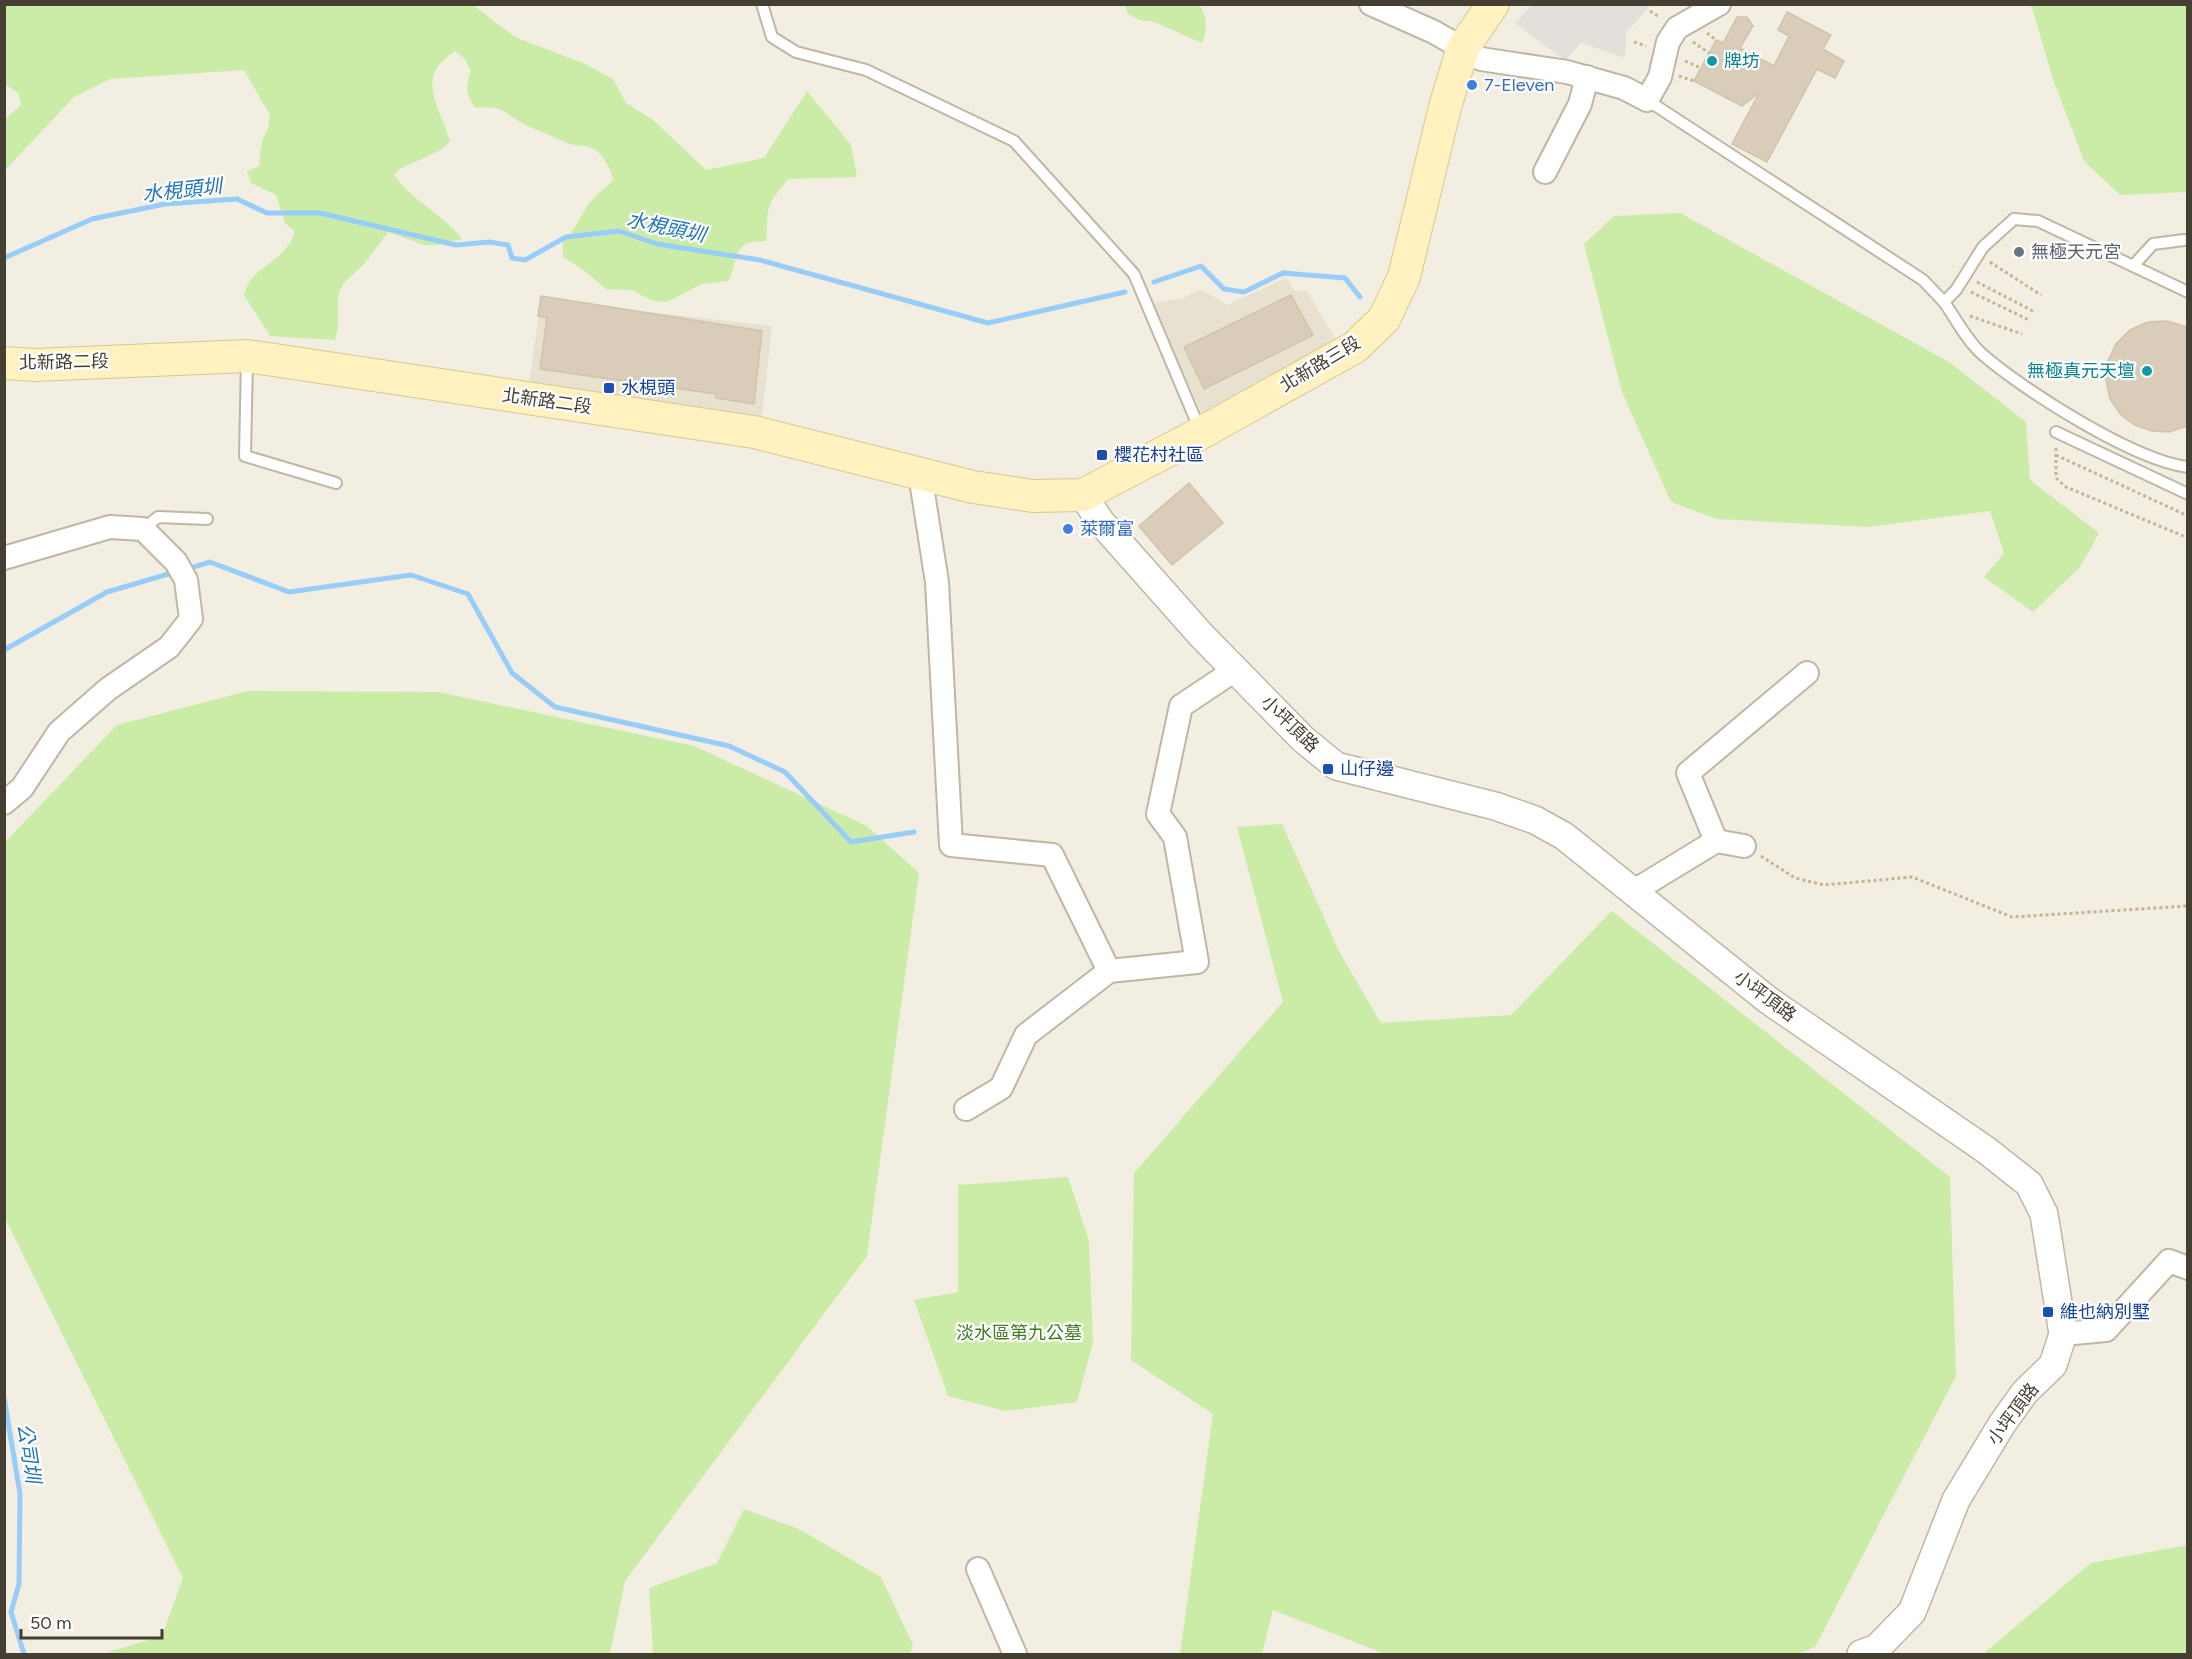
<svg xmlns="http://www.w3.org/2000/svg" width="2192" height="1659" font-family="Figtree,'Noto Sans TC',sans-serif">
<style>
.residential{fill:#e8e1cf}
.green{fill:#caeca6}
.parking{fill:#e3e0db}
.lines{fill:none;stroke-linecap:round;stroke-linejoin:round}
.stream{stroke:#97cdf8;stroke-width:5}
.building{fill:#d9cdb9;stroke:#d1c3a9;stroke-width:1.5}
.service-casing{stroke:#bfb7a4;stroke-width:14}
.minor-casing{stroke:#bfb7a4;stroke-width:26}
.tertiary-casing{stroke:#bfb7a4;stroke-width:30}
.secondary-casing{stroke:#d8c78c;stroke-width:34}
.path{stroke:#c3b493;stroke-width:3;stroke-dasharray:3 3;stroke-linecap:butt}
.service{stroke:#fff;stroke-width:10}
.minor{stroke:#fff;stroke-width:22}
.tertiary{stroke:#fff;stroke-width:27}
.secondary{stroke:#fff2c0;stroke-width:32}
.culture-dot{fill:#0f9aa8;stroke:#fff;stroke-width:2}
.shop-dot{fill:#3f7fe0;stroke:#fff;stroke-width:2}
.worship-dot{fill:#6b7280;stroke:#fff;stroke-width:2}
.transit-dot{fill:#1a4fb4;stroke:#fff;stroke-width:2}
.labels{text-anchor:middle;stroke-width:4.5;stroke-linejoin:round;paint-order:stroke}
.culture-label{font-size:18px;fill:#0d838f;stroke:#fff;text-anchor:start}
.shop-label{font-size:18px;fill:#366cbe;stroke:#fff;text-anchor:start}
.worship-label{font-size:18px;fill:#5b616d;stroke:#fff;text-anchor:start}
.street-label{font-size:18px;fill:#453e32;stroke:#fff}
.transit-label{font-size:18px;fill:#164399;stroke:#fff;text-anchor:start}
.park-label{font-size:18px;fill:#407c20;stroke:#fff}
.water-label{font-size:20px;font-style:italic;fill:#2175bb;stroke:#fff}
</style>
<rect width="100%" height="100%" fill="#f3eee2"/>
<g class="residential">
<path d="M1286,278L1296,292L1306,290L1342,349L1202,413L1151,304L1186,297L1201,289L1227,305Z"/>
<path d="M541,300L772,326L762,417L529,384Z"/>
</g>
<g class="green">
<path d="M473,5L515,37L585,64L613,79L626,103L653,120L706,170L764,158L807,91L851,145L857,177L788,179C781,189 770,199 768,212C766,221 768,231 766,241C728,241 741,259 728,281L702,284L667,302L653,301L631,290L606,289L585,271L563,257V242C577,229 581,212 593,199C600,190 604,192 613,179C610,168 603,153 592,148C583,145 573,146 564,142C552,135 538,131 526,125C502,113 505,105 475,108C466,94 465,86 471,71L465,59L455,51C414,78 439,104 450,141C435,159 411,159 394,174C409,199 443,214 462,239L438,245H424L388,232L365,263L343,284L338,296V327L335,340L270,336L244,295C251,265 284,264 295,232L285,223L276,195L251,183L247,171L259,166L262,140L268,129L270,115L244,70L110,79L74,97L5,170V119L21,105L18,93L5,84V5Z"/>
<path d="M1125,5H1200C1207,19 1208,28 1202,43L1154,22L1140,20L1128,14Z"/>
<path d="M2031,5H2187V192L2120,195L2084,161L2053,79Z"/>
<path d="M1680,213L1949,362L2026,422L2030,480L2099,533L2080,567L2033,612L1984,577L2004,553L1990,511L1868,527L1717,519L1671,502L1622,392L1584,244L1614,216Z"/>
<path d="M248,691L438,692L694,746L867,826L919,873L867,1256L625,1581L610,1654H102L162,1636L183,1578L5,1218V842L117,725Z"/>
<path d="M1282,824L1340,953L1381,1023L1511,1015L1612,911L1950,1177L1956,1376L1815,1647L1796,1654H1385L1273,1610L1262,1654H1180L1213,1414L1131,1360L1134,1173L1283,1002L1237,827Z"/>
<path d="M1068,1177L1089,1241L1093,1342L1077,1402L1005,1411L948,1396L914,1300L958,1292V1185Z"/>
<path d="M744,1509L799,1529L881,1577L913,1645L910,1654H653L649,1588L717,1563Z"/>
<path d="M2187,1545V1654H1983L2091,1563Z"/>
</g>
<path class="parking" d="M1532,5H1651L1626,33L1625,58L1581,43L1565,61L1515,23Z"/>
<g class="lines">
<g class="stream">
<path d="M4,258L92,219L165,204L237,199L267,213H320L456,245L489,242L508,245L512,258L525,260L566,237L619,231L657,244L760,260L988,323L1125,292"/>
<path d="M1154,282L1201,266L1224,289L1244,292L1283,273L1345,278L1360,297"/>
<path d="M187,569L210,562L289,592L411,575L468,594L512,673L555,707L729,746L785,772L851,842L914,832"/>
<path d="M4,650L107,592L175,572"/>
<path d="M4,1397L20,1494L19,1584L11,1612L24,1654"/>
</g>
</g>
<g class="building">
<path d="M1787,12L1831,35L1823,49L1844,61L1835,78L1817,69L1767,162L1732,144L1759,93L1742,106L1694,81L1716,40L1723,43L1737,17H1747L1753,26L1740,48L1774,66L1789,36L1778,30Z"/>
<path d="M1291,295L1313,335L1204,389L1184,347Z"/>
<path d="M541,296L762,331L754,404L716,398V394L540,369L547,318L538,316Z"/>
<path d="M2167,321L2187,327V426L2169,432L2152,431L2135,425L2121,415L2110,399L2106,380L2108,361L2116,344L2130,330L2148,322Z"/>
<path d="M1189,483L1223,523L1172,565L1139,526Z"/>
</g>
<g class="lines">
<defs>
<g id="service">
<path d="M762,4L772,37L796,52L866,70L1014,141L1134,274L1200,430"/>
<path d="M1647,100L1923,280L1944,302L1956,290L1983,247L2014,219L2038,221L2188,292"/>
<path d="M2133,266L2153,244L2184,240"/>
<path d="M1944,302C1956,319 1967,341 1982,354C2023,390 2135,461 2188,467"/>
<path d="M247,359L245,456L336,483"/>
<path d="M2056,432L2188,494"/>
<path d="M143,529L158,517L207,519"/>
</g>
<g id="minor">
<path d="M1371,4L1434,32L1481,59L1567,72L1624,88L1647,100L1660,77L1668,42L1677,28L1719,4"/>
<path d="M1545,172L1580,104L1587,77"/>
<path d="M920,474L937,582L951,845L1052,855L1109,971"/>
<path d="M4,558L110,527L143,529L176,562L186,580L191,619L169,647L108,689L59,732L22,788L4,803"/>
<path d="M1716,841L1688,773L1807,673"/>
<path d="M1634,891L1716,841L1744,846"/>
<path d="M966,1109L1001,1088L1026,1035L1109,971L1197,962L1175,837L1158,814L1181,706L1235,670"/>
<path d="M2063,1334L2106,1330L2169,1261L2188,1268"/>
<path d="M978,1569L1015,1654"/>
</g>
<path id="tertiary" d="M1083,495L1100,521L1201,635L1303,739L1336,766L1495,806L1535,820L1564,836L1768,1000L1986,1150L2029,1184L2044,1214L2063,1334L2053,1365L2025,1392L2002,1424L1956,1500L1912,1612L1877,1648L1861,1654"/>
<path id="secondary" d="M4,363L35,365L247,356L754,432L973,487L1033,496L1083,495L1201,433L1355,347L1384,319L1404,277L1445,107L1463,48L1493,4"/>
</defs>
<use href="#service" class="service-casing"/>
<use href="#minor" class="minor-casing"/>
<use href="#tertiary" class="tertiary-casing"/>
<use href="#secondary" class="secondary-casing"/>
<g class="path">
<path d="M1650,11L1659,17"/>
<path d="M1707,33L1716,40"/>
<path d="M1634,42L1646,46"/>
<path d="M1693,42L1709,53"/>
<path d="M1685,61L1701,68"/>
<path d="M1679,76L1694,81"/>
<path d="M1990,262L2041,295"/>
<path d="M1977,282L2033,311"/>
<path d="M1971,292L2029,320"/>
<path d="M1970,316L2022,334"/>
<path d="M2056,448V478L2066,487L2188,538"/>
<path d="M2056,455L2188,516"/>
<path d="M1761,856L1795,878L1824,885L1912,877L2012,917L2188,906"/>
</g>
<use href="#service" class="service"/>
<use href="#minor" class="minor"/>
<use href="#tertiary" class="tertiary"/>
<use href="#secondary" class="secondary"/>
</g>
<g class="culture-dot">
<circle cx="1712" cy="61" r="6"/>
<circle cx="2147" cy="371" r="6"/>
</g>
<g class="shop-dot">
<circle cx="1472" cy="85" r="6"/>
<circle cx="1068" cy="529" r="6"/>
</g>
<circle class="worship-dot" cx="2019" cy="252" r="6"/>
<g class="transit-dot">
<rect x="603" y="382" width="12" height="12" rx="3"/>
<rect x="1096" y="449" width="12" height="12" rx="3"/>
<rect x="1322" y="763" width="12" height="12" rx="3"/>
<rect x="2042" y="1306" width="12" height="12" rx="3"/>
</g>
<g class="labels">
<g class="culture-label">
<text x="1724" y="67">牌坊</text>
<text x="2135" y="377" text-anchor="end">無極真元天壇</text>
</g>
<g class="shop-label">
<text x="1484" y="91">7-Eleven</text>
<text x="1080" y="535">萊爾富</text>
</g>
<g class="worship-label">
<text x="2031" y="258">無極天元宮</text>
</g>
<g class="street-label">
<text transform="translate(64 362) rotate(-1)" y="6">北新路二段</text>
<text transform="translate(1320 364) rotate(-31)" y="6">北新路三段</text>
<text transform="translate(547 401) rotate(8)" y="6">北新路二段</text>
<text transform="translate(1290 724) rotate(44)" y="6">小坪頂路</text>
<text transform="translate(1765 996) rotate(37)" y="6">小坪頂路</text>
<text transform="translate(2013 1414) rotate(-53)" y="6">小坪頂路</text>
</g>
<g class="transit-label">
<text x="621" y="394">水梘頭</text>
<text x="1114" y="461">櫻花村社區</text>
<text x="1340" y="775">山仔邊</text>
<text x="2060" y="1318">維也納別墅</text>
</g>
<g class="park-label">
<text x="1019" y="1339">淡水區第九公墓</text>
</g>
<g class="water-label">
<text transform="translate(182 190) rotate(-6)" y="7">水梘頭圳</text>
<text transform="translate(666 227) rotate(12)" y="7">水梘頭圳</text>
<text transform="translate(29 1453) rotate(81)" y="7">公司圳</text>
</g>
</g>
<rect width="2192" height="1659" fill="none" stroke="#453e32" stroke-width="12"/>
<path d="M21 1629v9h141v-9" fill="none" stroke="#453e32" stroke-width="3"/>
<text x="30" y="1629" font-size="18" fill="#453e32" stroke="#ffffff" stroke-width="4.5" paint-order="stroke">50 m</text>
</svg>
